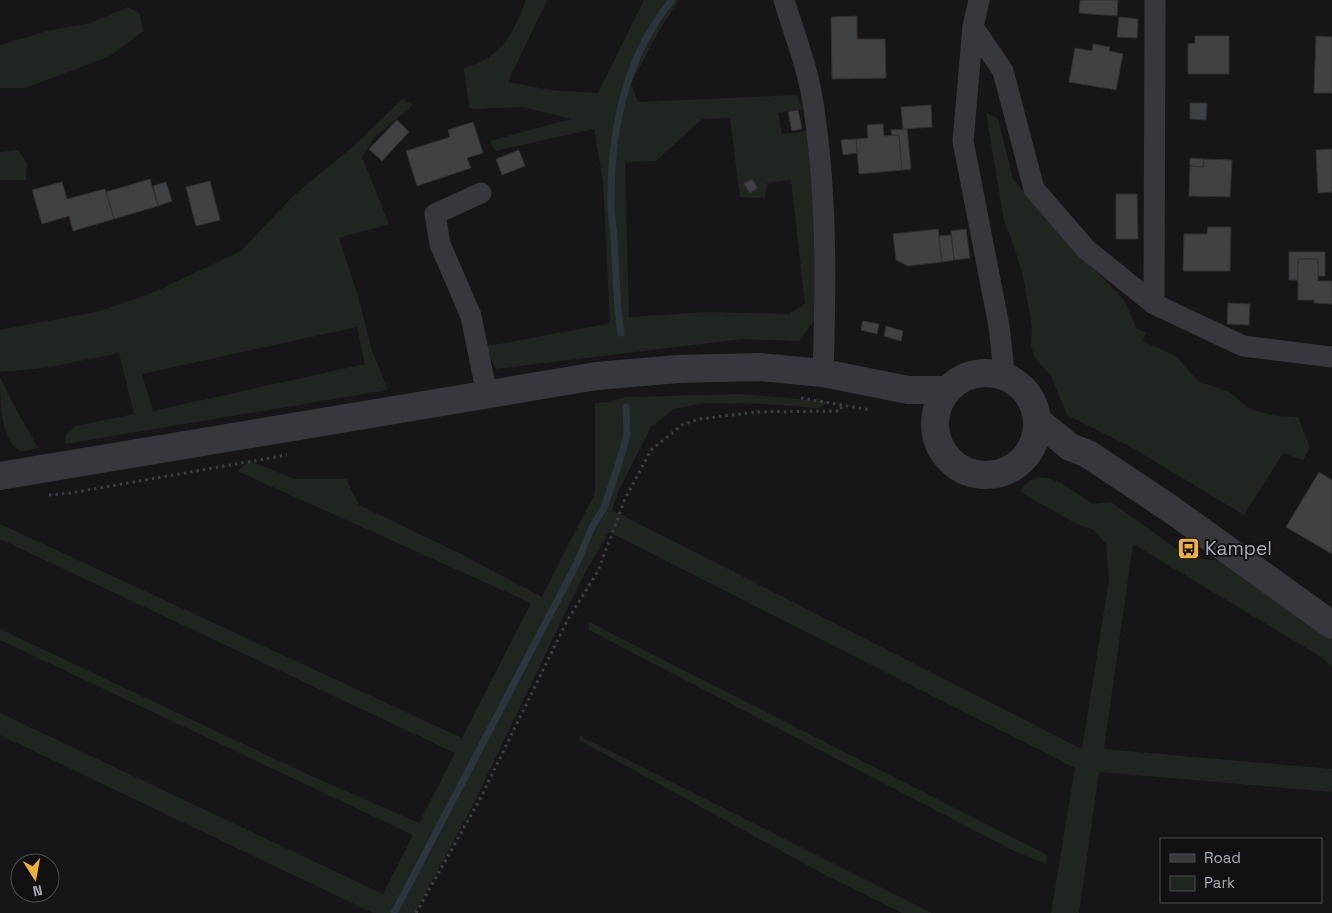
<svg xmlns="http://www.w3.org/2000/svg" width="1332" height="913" font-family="'Space Grotesk',sans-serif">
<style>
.green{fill:#1e261f;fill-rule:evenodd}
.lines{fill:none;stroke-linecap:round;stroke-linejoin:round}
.stream{stroke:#2c353c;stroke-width:7}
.building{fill:#404145;stroke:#303034}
.path{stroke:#3d3f44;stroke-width:3;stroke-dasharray:2.5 4;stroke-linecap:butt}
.minor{stroke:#37383d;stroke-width:21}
.tertiary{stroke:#37383d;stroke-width:28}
.labels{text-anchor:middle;stroke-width:4;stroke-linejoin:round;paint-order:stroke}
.poi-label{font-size:19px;fill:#a8adb8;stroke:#111113;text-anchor:start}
</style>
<rect width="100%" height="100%" fill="#161618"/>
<g class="green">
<path d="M526,0H547L508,82L551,90L598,93L644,0H679L660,29L631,83L638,102L797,95L802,109L778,113L782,134L807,131L812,161L815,270L814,321L799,341L743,339L496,369L483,345L500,344L610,323L603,181L594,129L495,151L490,141L571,119L523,107L472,109L469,107L464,68C504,56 511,36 526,0ZM730,118L740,197L765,198L767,183L791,180L805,304L789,314L708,312L629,317L625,162L656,161L702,119Z"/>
<path d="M128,7L140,14L143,31L110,56L25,88H0V45L47,31L91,23Z"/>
<path d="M402,99L413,105L375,137L362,157L389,224L339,238L358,296L372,351L388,390L65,444L66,434L76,426L134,414L119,353L44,368L0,372V330L100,311L152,293L241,251L293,196L356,144ZM357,327L365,364L153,411L142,374Z"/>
<path d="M986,113L998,118L1013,179L1041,213L1124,300L1137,329L1146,332L1143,341L1177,357L1198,381L1229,392L1250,409L1276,416L1298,417L1310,448L1303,460L1283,453L1244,515L1131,447L1067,415L1051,376L1035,358L1031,346L1032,327L1023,276L1012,240L1004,221Z"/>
<path d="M18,150L27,163L26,180H0V152Z"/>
<path d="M0,377L13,404L38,448C34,449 27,451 23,451C0,447 0,397 0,377Z"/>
<path d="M742,394L831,402L818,408L766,404L706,403L674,409L651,427L619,490L612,510L1082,749L1109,580L1106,544L1094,530L1077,524L1020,492C1038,459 1072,491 1093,504L1111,502L1188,557L1221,561L1332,636V667L1321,657L1133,544L1104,749L1332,769V792L1099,772L1079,913H1051L1075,768L609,532L581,580L473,805L415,913H373L0,735V713L383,894L413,835L0,640V629L309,775L419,823L455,753L0,539V524L462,738L531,603L237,471L250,461L295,479H346L359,505L459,553L542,597L595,493V403L610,402L626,397Z"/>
<path d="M589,622L1047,855L1046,864L1014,851L589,630Z"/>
<path d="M580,736L932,913H902L829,877L579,740Z"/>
</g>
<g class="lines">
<g class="stream">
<path d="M621,333C616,302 616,270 614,238C614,228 611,218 611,208C610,135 624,58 672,0"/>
<path d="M394,913L578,561L592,527L604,508L619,463L627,435L626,407"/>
</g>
</g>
<g class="building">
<path d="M1080,0H1118L1117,16L1079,13Z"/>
<path d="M857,16V39H885L886,78L832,79L831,17Z"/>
<path d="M1119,17L1138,19L1137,38L1117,37Z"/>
<path d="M1195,36H1229V74H1188V44L1195,43Z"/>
<path d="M1316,36L1332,37V93H1314Z"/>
<path d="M1093,44L1110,47L1109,51L1123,54L1116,90L1069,82L1075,48L1092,51Z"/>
<path d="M1190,103H1207L1206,120L1190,119Z"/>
<path d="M931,105L932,127L903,129L901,107Z"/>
<path d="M798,110L802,129L792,131L788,112Z"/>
<path d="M397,120L409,132L382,161L369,149Z"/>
<path d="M473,122L483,153L467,158L471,168L417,186L406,151L450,137L448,130Z"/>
<path d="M883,124L884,136L899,135L902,170L859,174L856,139L868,138L867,125Z"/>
<path d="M907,129L911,169L902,170L899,135H892L891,130Z"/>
<path d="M856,139L857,153L843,155L841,140Z"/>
<path d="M1332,149V192L1318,193L1316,150Z"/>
<path d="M519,150L525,166L502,175L496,159Z"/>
<path d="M1190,158L1204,159L1203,167L1190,166Z"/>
<path d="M1204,159L1232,160L1230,197L1189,196L1190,166L1203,167Z"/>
<path d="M150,179L158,206L114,219L106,192Z"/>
<path d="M752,179L758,188L750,193L744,184Z"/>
<path d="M210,181L220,220L196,226L186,187Z"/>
<path d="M62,182L67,199L105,189L114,219L73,231L69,216L42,224L32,190Z"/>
<path d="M166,182L172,201L158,206L153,186Z"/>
<path d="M1116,194H1137L1138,239H1116Z"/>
<path d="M1208,227H1231L1230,271H1183L1184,234H1207Z"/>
<path d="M938,229L942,262L908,266L896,260L893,234Z"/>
<path d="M966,229L970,258L954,260L951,231Z"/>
<path d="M951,235L954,260L942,262L939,236Z"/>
<path d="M1289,252H1325V276H1318V259H1298V280H1289Z"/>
<path d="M1298,259H1318V281H1332V304L1314,303V300H1298Z"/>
<path d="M1228,303L1250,304L1249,325L1227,324Z"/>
<path d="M863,321L879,324L877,334L861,330Z"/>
<path d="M886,326L903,331L901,341L884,336Z"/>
<path d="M1319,472L1332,480V554L1286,527Z"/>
</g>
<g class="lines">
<g class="path">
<path d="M958,368L983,360"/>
<path d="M1024,377L1041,396"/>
<path d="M801,398L871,410"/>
<path d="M49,495L71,493L287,455"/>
<path d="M416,913L480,799L567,621L598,571L625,499L651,450L682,425L700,419L756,412L840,411L842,405"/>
</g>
<g class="minor">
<path d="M784,0C794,33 808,68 813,103C827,192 826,284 823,373"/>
<path d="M979,0L973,27L963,141L999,326L1003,362L1002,375"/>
<path d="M973,27L1003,71L1034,189L1086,249L1154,304L1243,346L1332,357"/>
<path d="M481,193L435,214L440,244L471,316L487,395"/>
<path d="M1154,304L1155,0"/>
</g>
<g class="tertiary">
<circle cx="986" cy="424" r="51"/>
<path d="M1038,421L1070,447L1088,454L1172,510L1332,625"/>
<path d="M0,476L597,376L678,369L760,367L823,373L908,390H947"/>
</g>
</g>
<defs>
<symbol id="bus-square" viewBox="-11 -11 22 22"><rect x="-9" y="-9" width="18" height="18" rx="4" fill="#f2b134" stroke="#111113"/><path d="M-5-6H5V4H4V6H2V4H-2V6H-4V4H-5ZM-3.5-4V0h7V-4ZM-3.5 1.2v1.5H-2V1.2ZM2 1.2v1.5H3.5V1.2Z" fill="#111"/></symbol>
</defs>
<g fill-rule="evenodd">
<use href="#bus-square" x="1176" y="536" width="25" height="25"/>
</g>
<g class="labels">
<g class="poi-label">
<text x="1205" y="555">Kampel</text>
</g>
</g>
<rect x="1160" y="838" width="162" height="65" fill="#111113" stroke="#4d4f55"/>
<rect x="1170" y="854" width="25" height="8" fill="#37383d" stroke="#4d4f55"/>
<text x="1204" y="863" font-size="15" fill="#a8adb8">Road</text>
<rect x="1170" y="876" width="25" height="15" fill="#1e261f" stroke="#4d4f55"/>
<text x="1204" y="888" font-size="15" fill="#a8adb8">Park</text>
<g transform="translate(35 878) rotate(169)"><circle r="24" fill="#111113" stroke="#4d4f55"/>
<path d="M0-4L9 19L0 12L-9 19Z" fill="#f2b134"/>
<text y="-8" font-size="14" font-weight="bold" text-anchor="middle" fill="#a8adb8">N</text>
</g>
</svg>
